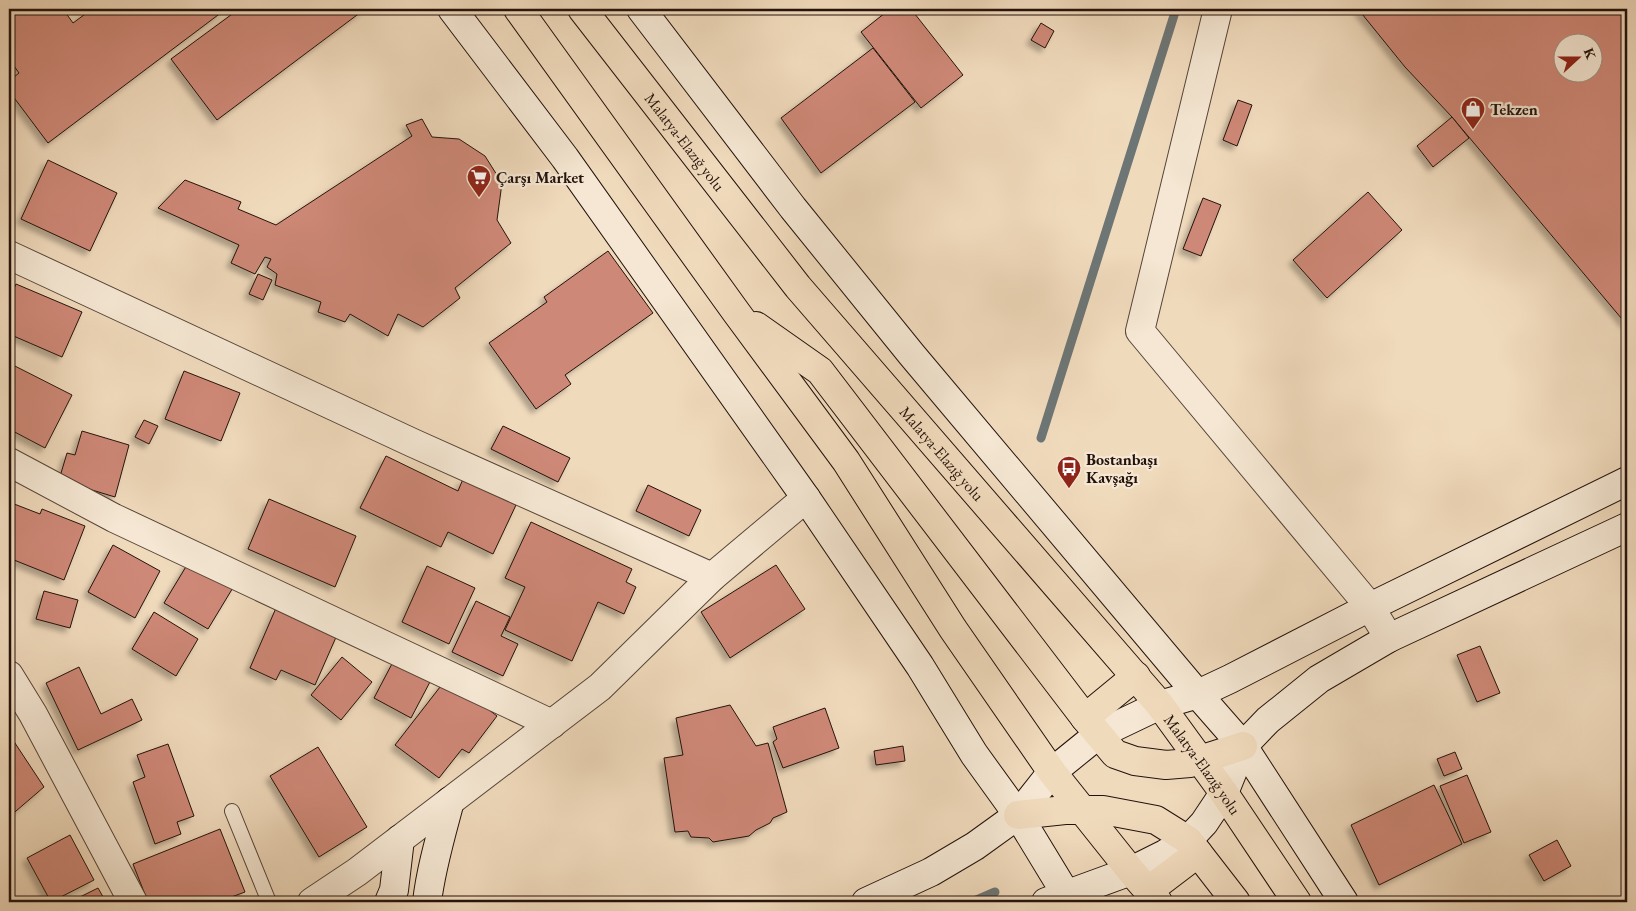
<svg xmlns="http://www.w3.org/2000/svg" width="1636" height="911" font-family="'EB Garamond',serif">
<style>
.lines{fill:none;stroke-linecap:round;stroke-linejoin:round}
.stream{stroke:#6d7675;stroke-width:9}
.building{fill:#ce8877;stroke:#23120c;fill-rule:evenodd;filter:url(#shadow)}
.lane-casing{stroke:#564438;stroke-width:16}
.street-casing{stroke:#564438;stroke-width:30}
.secondary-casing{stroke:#23120c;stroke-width:30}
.highway-casing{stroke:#23120c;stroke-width:30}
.lane{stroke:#f5e7d3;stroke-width:14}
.street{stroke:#f5e7d3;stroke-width:28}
.secondary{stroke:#f5e7d3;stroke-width:28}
.highway{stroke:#f0dabc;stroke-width:28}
.labels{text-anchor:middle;stroke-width:4.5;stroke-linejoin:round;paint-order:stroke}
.poi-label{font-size:16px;font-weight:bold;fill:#23120c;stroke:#f5e7d3;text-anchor:start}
.street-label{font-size:16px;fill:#23120c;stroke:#f5e7d3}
</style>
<defs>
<filter id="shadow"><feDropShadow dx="-4.5" dy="4.5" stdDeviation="2.5" flood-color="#0004"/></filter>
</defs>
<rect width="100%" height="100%" fill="#f0dabc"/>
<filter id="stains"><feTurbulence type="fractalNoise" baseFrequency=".004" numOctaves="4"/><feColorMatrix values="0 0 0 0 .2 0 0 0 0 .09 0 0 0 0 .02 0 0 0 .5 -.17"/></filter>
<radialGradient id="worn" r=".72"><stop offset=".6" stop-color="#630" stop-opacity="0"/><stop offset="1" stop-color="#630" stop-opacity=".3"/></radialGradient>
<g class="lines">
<g class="stream">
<path d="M1041,438L1176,9"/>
<path d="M972,902L995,892"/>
</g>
</g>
<g class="building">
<path d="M22,9H63L73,23L92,9H226L48,143L9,91V81L19,73L9,59V19Z"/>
<path d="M239,9H365L217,120L171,59Z"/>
<path d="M890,9H911L963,75L921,108L861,32Z"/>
<path d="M1358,9H1627V325L1452,117L1405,67ZM1564,42H1594V72H1564Z"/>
<path d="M1041,23L1054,31L1045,48L1031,40Z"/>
<path d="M873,48L915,102L821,173L781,118Z"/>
<path d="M1238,100L1252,105L1237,146L1223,140Z"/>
<path d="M1452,117L1469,138L1433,167L1417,146Z"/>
<path d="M422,119L432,137L459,139L485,156L502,183L497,220L511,243L455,288L460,298L423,327L398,314L388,336L350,314L345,322L318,312L321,302L275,285L277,274L267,267L271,259L265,257L255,274L231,263L239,245L158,208L185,180L241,202L238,209L276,225L412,136L406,125Z"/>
<path d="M48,160L117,193L90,251L21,219Z"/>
<path d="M1368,192L1402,230L1327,298L1293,260Z"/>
<path d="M1203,198L1221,205L1201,256L1183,249Z"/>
<path d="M608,251L653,313L565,375L571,384L536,409L489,343L547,302L544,297Z"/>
<path d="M258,274L272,280L263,300L249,294Z"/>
<path d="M16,284L82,312L62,357L9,334V300Z"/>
<path d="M9,363L72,395L45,448L9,429Z"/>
<path d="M184,371L240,393L221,441L165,419Z"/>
<path d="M144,420L158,426L149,444L135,437Z"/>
<path d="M503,426L570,458L558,482L491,449Z"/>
<path d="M82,431L129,445L115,497L59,480L67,453L75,455Z"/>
<path d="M386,456L458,491L463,479L516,505L493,554L448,532L441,547L360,508Z"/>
<path d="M648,485L701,510L689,536L636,511Z"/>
<path d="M269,499L356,536L335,587L248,549Z"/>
<path d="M9,502L40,514L42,509L85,526L64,580L9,558Z"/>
<path d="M531,522L632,569L626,582L636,587L624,614L598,602L572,661L505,630L525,587L505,578Z"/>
<path d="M113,545L160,571L135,618L88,592Z"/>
<path d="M190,560L234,586L208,629L164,603Z"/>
<path d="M776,565L805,609L730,658L701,612Z"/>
<path d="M427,566L475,588L449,644L402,622Z"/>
<path d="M44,591L78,600L70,628L36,619Z"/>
<path d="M476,601L510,617L501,636L518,644L503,676L452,652Z"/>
<path d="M276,608L337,635L315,685L281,670L276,680L250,668Z"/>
<path d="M154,612L198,639L176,676L132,649Z"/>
<path d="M1480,646L1500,693L1477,702L1457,655Z"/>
<path d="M342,657L372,682L341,720L311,695Z"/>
<path d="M394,660L431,680L411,718L374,698Z"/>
<path d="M79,667L101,714L132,699L142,720L78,750L46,683Z"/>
<path d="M447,678L497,716L469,753L462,749L439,778L395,745Z"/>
<path d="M730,705L756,746L768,743L787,812L773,818L770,823L756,830L749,836L713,842L709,838L691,837L688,831L675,832L664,758L683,755L676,718Z"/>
<path d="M825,708L839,748L783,768L773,742L777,739L773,727Z"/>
<path d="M9,734L44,787L9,817Z"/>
<path d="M168,744L194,816L177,822L181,834L155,844L133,782L145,777L137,755Z"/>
<path d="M903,746L905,761L876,765L874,751Z"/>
<path d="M318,747L367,827L319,857L270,776Z"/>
<path d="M1455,752L1462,769L1444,776L1437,759Z"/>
<path d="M1467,775L1491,832L1464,843L1440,786Z"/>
<path d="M1434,785L1462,844L1379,885L1351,825Z"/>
<path d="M220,829L245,892L218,902H148L133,864Z"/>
<path d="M70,835L94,880L51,902L27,858Z"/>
<path d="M1557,840L1571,866L1544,881L1529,855Z"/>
<path d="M98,888L106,902H70Z"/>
</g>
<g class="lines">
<defs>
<path id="lane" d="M232,811L269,902"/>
<g id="street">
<path d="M1218,9L1140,331L1370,607L1389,638"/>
<path d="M9,255L413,443L712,577"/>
<path d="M9,462L114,518L552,724"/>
<path d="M9,675L33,714L133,902"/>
<path d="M312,902L357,872L600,687L712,577L806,498"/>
</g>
<g id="secondary">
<path d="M452,9L565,158L806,498L920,666L974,754L1018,815L1066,894L1074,902"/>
<path d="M641,9L793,208L912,355L1194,690L1243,746L1344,902"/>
<path d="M389,902L394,890L400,839"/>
<path d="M427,902C431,868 441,835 450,801"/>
<path d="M866,902L931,872L975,846L1018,815L1052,772L1089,742L1114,727L1160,705L1198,694L1230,679L1370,607L1627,481"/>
<path d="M1046,902L1131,871L1165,854L1188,840L1204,823L1224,793L1243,746L1268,720L1319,679L1389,638L1627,527"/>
</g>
<g id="highway">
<path d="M518,9L736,312L846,461L953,629L1052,772L1131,871L1158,902"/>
<path id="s1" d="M582,9L798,287L1160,705L1224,793L1297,902"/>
<path d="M756,326L820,371L1085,718L1115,754L1135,761L1166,765L1190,763L1243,746"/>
<path d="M1085,718L1136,676"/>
<path d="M1018,815L1065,810H1103L1156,820L1188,840L1236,902"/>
<path d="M1148,891L1198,853"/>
</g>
</defs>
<use href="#lane" class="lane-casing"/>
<use href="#street" class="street-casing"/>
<use href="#secondary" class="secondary-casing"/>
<use href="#highway" class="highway-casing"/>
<use href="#lane" class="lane"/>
<use href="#street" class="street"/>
<use href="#secondary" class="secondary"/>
<use href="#highway" class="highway"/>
</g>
<defs>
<symbol id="shop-pin" viewBox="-11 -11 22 30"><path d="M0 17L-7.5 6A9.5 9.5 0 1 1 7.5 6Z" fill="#8f2418" stroke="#f5e7d3"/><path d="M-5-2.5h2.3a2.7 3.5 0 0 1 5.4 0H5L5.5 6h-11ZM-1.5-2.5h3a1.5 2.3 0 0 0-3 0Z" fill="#fff"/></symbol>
<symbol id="supermarket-pin" viewBox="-11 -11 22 30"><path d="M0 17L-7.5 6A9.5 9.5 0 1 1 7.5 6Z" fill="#8f2418" stroke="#f5e7d3"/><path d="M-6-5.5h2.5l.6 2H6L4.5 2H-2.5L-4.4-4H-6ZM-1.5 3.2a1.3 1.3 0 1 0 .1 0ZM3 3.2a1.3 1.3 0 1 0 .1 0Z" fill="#fff"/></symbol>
<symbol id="bus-pin" viewBox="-11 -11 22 30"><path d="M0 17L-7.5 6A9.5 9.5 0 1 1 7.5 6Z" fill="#8f2418" stroke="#f5e7d3"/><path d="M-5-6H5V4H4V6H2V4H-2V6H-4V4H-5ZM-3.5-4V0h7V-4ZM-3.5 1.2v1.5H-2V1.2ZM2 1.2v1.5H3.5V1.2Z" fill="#fff"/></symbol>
</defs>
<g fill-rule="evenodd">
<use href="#shop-pin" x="1459" y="95" width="28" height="38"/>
<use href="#supermarket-pin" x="465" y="163" width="28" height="38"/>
<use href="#bus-pin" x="1055" y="454" width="28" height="38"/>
</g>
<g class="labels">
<g class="poi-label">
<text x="1490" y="115">Tekzen</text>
<text x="496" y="183">Çarşı Market</text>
<text x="1086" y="465">Bostanbaşı<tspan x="1086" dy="18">Kavşağı</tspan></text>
</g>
<g class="street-label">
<text dy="6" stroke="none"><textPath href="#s1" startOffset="168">Malatya-Elazığ yolu</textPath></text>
<text dy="6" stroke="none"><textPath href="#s1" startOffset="572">Malatya-Elazığ yolu</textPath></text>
<text dy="6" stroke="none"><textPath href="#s1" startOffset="978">Malatya-Elazığ yolu</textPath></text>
</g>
</g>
<rect width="1636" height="911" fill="none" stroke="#f0dabc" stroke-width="30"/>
<rect x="10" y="10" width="1616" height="891" fill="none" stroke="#23120c" stroke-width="2.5"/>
<rect x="15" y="15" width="1606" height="881" fill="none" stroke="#23120c"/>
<g transform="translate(1578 58) rotate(69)"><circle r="24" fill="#f5e7d3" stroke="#a19283"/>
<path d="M0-4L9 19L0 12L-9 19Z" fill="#8f2418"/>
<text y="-8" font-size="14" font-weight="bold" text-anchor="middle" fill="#23120c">K</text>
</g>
<rect width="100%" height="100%" filter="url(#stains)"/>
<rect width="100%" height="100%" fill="url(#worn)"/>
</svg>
